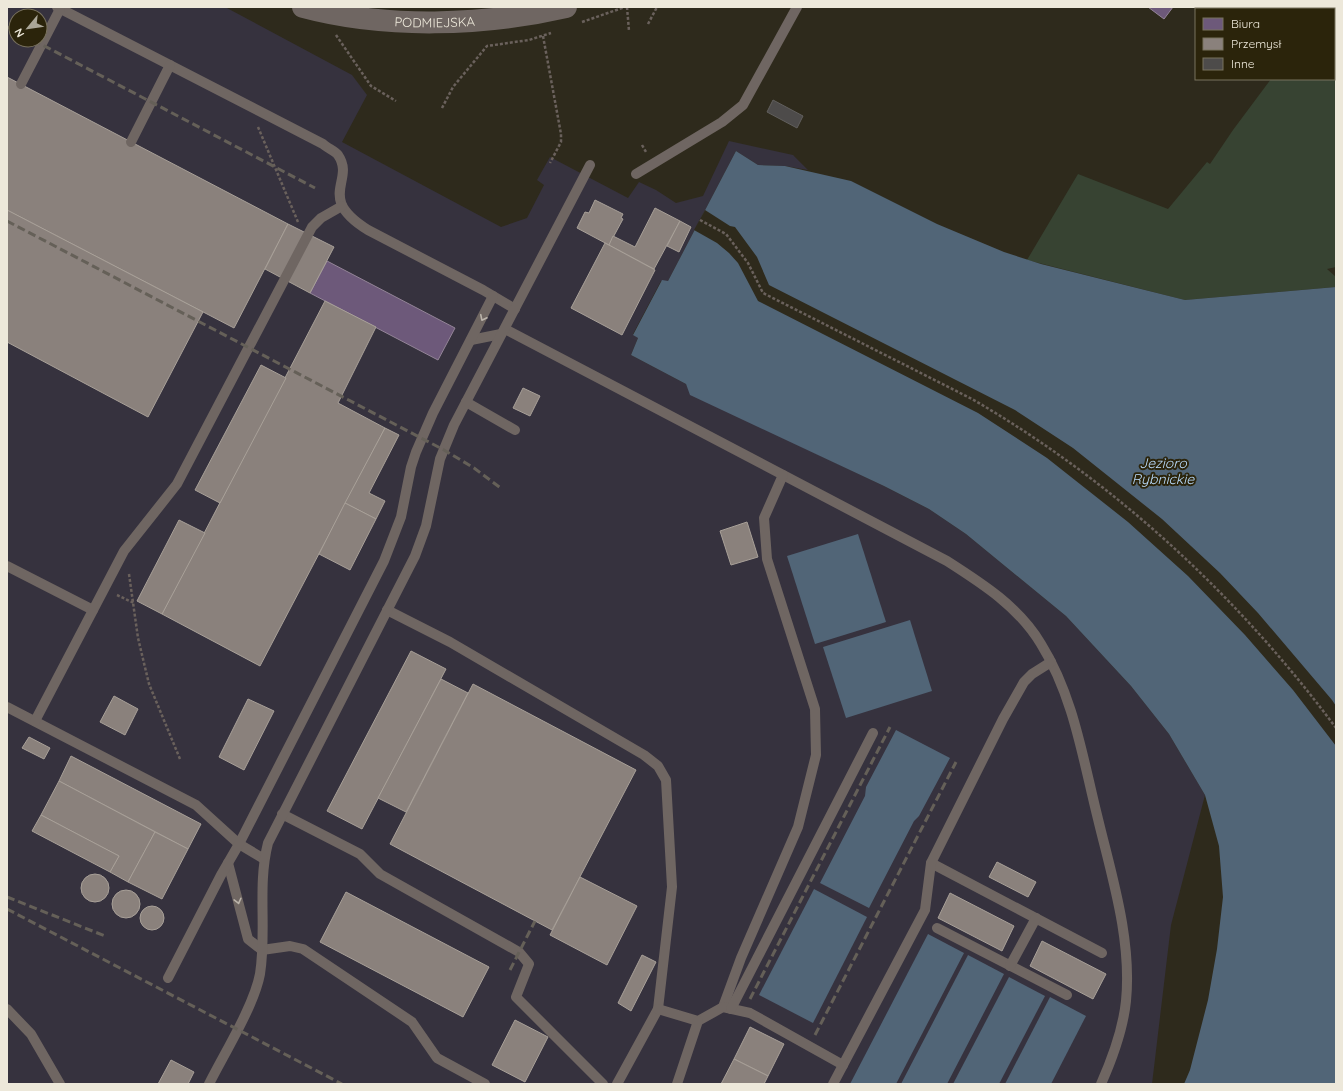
<svg xmlns="http://www.w3.org/2000/svg" width="1343" height="1091" font-family="Quicksand,sans-serif">
<style>
.industrial{fill:#36323e;fill-rule:evenodd}
.green{fill:#374332}
.water{fill:#516577}
.pier{fill:#2e2a1c}
.offices{fill:#6d597a;stroke:#938497}
.industry{fill:#8a817c;stroke:#a8a098}
.building{fill:#4d4b4a;stroke:#615f5d}
.lines{fill:none;stroke-linecap:round;stroke-linejoin:round}
.path{stroke:#6a615c;stroke-width:2.5;stroke-dasharray:3 2;stroke-linecap:butt}
.service{stroke:#6f6662;stroke-width:10}
.tertiary{stroke:#6f6662;stroke-width:22}
.rail{stroke:#656058;stroke-width:3;stroke-dasharray:8 4;stroke-linecap:butt}
.oneway{stroke:#bbb4aa}
.labels{text-anchor:middle;stroke-width:4;stroke-linejoin:round;paint-order:stroke}
.street-label{font-size:13px;fill:#ede8da;stroke:#2b240b}
.water-label{font-size:14px;font-style:italic;fill:#bbddfe;stroke:#2b240b}
</style>
<rect width="100%" height="100%" fill="#2e2a1c"/>
<path class="industrial" d="M7,7H225L352,75L367,95L342,142L501,227L527,218L544,185L537,180L550,157L628,198L639,182L656,190L676,203L703,196L729,141L793,155L808,170L785,166L758,165L736,151L668,281H661L633,334L638,338L631,355L686,384L691,394L884,486L929,509L966,534L1066,616L1131,686L1169,734L1205,795L1171,925L1152,1084H7ZM16,16H40V40H16Z"/>
<path class="green" d="M1326,7H1336V267L1327,269L1336,277V287L1185,300L1027,260L1078,174L1168,209L1207,162L1210,164L1233,130L1271,79H1334V9H1325Z"/>
<g class="water">
<path d="M736,151L758,165L785,166L851,181L937,224L1004,252L1041,264L1185,300L1336,287V1084H1184L1190,1070L1208,1000L1217,949L1223,897L1219,846L1205,795L1169,734L1131,686L1066,616L966,534L929,509L884,486L690,395L686,384L631,355L638,338L633,335L662,280L668,281Z"/>
<path d="M858,534L886,622L815,644L787,556Z"/>
<path d="M910,620L932,691L846,718L823,647Z"/>
<path d="M896,730L950,758L919,816L914,821L869,908L820,883L865,796L866,787Z"/>
<path d="M814,889L867,917L813,1023L759,995Z"/>
<path d="M928,934L964,953L896,1084H850Z"/>
<path d="M968,955L1004,974L947,1084H901Z"/>
<path d="M1009,977L1045,996L999,1084H953Z"/>
<path d="M1050,997L1086,1016L1051,1084H1005Z"/>
</g>
<path class="pier" d="M705,210L730,226L735,227L757,257L769,285L1015,410L1073,448L1162,519L1220,573L1258,613L1332,700L1336,706V746L1293,690L1245,635L1188,576L1128,522L1047,458L978,413L758,301L738,263L729,253L717,243L694,230Z"/>
<g class="offices">
<path d="M1148,7H1173L1164,19Z"/>
<path d="M327,261L455,328L438,360L310,293Z"/>
</g>
<g class="industry">
<path d="M7,77L288,224L234,328L7,210Z"/>
<path d="M595,200L623,214L621,218L623,219L609,245L577,228L585,212L589,213Z"/>
<path d="M655,208L680,221L654,269L609,245L613,236L635,247Z"/>
<path d="M7,210L203,312L148,417L7,342Z"/>
<path d="M680,221L691,227L679,252L667,246Z"/>
<path d="M288,224L334,247L310,293L265,269Z"/>
<path d="M605,243L655,270L622,335L571,308Z"/>
<path d="M325,301L376,327L338,403L385,428L260,666L162,614Z"/>
<path d="M261,365L286,378L220,503L195,490Z"/>
<path d="M523,388L540,396L530,416L513,408Z"/>
<path d="M385,428L399,435L369,493L385,501L376,519L345,503Z"/>
<path d="M345,503L376,519L350,570L319,554Z"/>
<path d="M179,520L205,533L162,614L137,601Z"/>
<path d="M747,522L758,557L731,565L720,531Z"/>
<path d="M411,651L446,669L362,829L327,811Z"/>
<path d="M441,679L468,693L406,812L378,798Z"/>
<path d="M473,684L636,770L552,930L390,844Z"/>
<path d="M114,696L138,709L125,735L100,722Z"/>
<path d="M248,699L274,711L244,770L219,757Z"/>
<path d="M29,737L50,748L44,759L22,748Z"/>
<path d="M71,756L201,824L188,849L59,781Z"/>
<path d="M59,781L155,832L128,882L110,872L119,856L41,815Z"/>
<path d="M41,815L119,856L110,872L32,831Z"/>
<path d="M155,832L188,849L162,899L128,882Z"/>
<path d="M997,862L1036,882L1028,897L989,877Z"/>
<circle cx="95" cy="888" r="14"/>
<path d="M580,877L637,906L607,965L550,935Z"/>
<circle cx="126" cy="904" r="14"/>
<path d="M346,892L489,967L463,1017L320,942Z"/>
<path d="M950,893L1014,926L1002,951L938,918Z"/>
<circle cx="152" cy="918" r="12"/>
<path d="M1042,941L1106,974L1093,999L1030,966Z"/>
<path d="M642,955L656,962L631,1011L618,1003Z"/>
<path d="M515,1020L548,1037L525,1082L492,1065Z"/>
<path d="M750,1027L784,1044L768,1076L734,1059Z"/>
<path d="M734,1059L768,1076L764,1084H721Z"/>
<path d="M171,1060L194,1072L188,1084H158Z"/>
</g>
<path class="building" d="M773,100L803,116L797,128L767,112Z"/>
<g class="lines">
<g class="path">
<path d="M627,7L629,31"/>
<path d="M582,22L625,7"/>
<path d="M648,24L657,7"/>
<path d="M336,35L371,86L396,101"/>
<path d="M543,36L561,134V142L550,163"/>
<path d="M442,108L453,87L487,46L529,40L551,33"/>
<path d="M258,127L298,222"/>
<path d="M642,145L646,152"/>
<path d="M700,220L726,234L748,263L763,293L972,399C1115,482 1238,596 1336,728"/>
<path d="M129,574L138,638L149,684L180,759"/>
<path d="M117,595L134,603"/>
</g>
<g class="service">
<path d="M57,7L323,144C327,148 335,151 338,155C356,181 315,197 368,230L483,290L515,309"/>
<path d="M21,84L60,9"/>
<path d="M131,142L170,65"/>
<path d="M636,174L722,122L743,105L797,7"/>
<path d="M505,329L947,561C983,584 1019,607 1041,644C1074,697 1083,760 1098,819C1112,877 1132,940 1126,1001C1123,1030 1113,1057 1101,1084"/>
<path d="M471,340L501,334"/>
<path d="M466,402L515,430"/>
<path d="M7,566L93,610"/>
<path d="M387,610L450,642L644,755L658,766L666,780L672,887L658,1009L617,1084"/>
<path d="M7,707L196,805L239,844L264,859"/>
<path d="M35,721L124,551L177,484L312,227L321,218L342,206"/>
<path d="M282,814L360,854L380,874L519,952L529,964L516,997L603,1084"/>
<path d="M228,863L248,939L262,950L290,946L303,949L412,1022L437,1058L485,1084"/>
<path d="M931,863L1102,953"/>
<path d="M937,928L1067,995"/>
<path d="M1010,966L1036,918"/>
<path d="M168,978L221,875L239,844L384,561L401,517L411,467L416,452L433,413L493,296"/>
<path d="M723,1007L741,958L798,827L816,755L815,709L767,559L764,518L783,475"/>
<path d="M7,1009L31,1034L60,1084"/>
<path d="M658,1009L698,1021L723,1007L750,1013L843,1065"/>
<path d="M731,1009L873,733"/>
<path d="M209,1084C224,1054 254,1006 260,974C267,930 257,886 268,843L415,556L426,526L440,459L454,425L590,165"/>
<path d="M677,1084L698,1021"/>
<path d="M833,1084L925,910L931,863L1003,719L1024,682L1032,674L1051,662"/>
</g>
<path class="tertiary" id="s1" d="M303,7C385,29 484,26 566,7"/>
<g class="rail">
<path d="M7,27L16,31"/>
<path d="M33,40L315,188"/>
<path d="M7,221L444,450L474,468L502,489"/>
<path d="M7,897L105,936"/>
<path d="M7,909L342,1084"/>
<path d="M510,970L535,921"/>
<path d="M750,999L890,727"/>
<path d="M815,1035L956,762"/>
</g>
</g>
<defs><path id="oneway-chevron" d="M-2-3.5L2.5 0L-2 3.5" fill="none" stroke-width="1.6" stroke-linecap="round" stroke-linejoin="round"/></defs>
<g class="oneway">
<use href="#oneway-chevron" transform="translate(483 318) rotate(116)"/>
<use href="#oneway-chevron" transform="translate(238 901) rotate(76)"/>
</g>
<g class="labels">
<g class="street-label">
<text dy="5" stroke="none"><textPath href="#s1" startOffset="133">PODMIEJSKA</textPath></text>
</g>
<g class="water-label">
<text x="1163" y="468">Jezioro<tspan x="1163" dy="16">Rybnickie</tspan></text>
</g>
</g>
<rect width="1343" height="1091" fill="none" stroke="#ede8da" stroke-width="16"/>
<rect x="1195" y="8" width="140" height="72" fill="#2b240b" stroke="#79725e"/>
<rect x="1203" y="18" width="20" height="12" fill="#6d597a" stroke="#79725e"/>
<text x="1231" y="28" font-size="12" fill="#ede8da">Biura</text>
<rect x="1203" y="38" width="20" height="12" fill="#8a817c" stroke="#79725e"/>
<text x="1231" y="48" font-size="12" fill="#ede8da">Przemysł</text>
<rect x="1203" y="58" width="20" height="12" fill="#4d4b4a" stroke="#79725e"/>
<text x="1231" y="68" font-size="12" fill="#ede8da">Inne</text>
<g transform="translate(28 28) rotate(241)"><circle r="19" fill="#2b240b" stroke="#79725e"/>
<path d="M0-3L7 15L0 10L-7 15Z" fill="#aaa698"/>
<text y="-6" font-size="11" font-weight="bold" text-anchor="middle" fill="#ede8da">N</text>
</g>
</svg>
